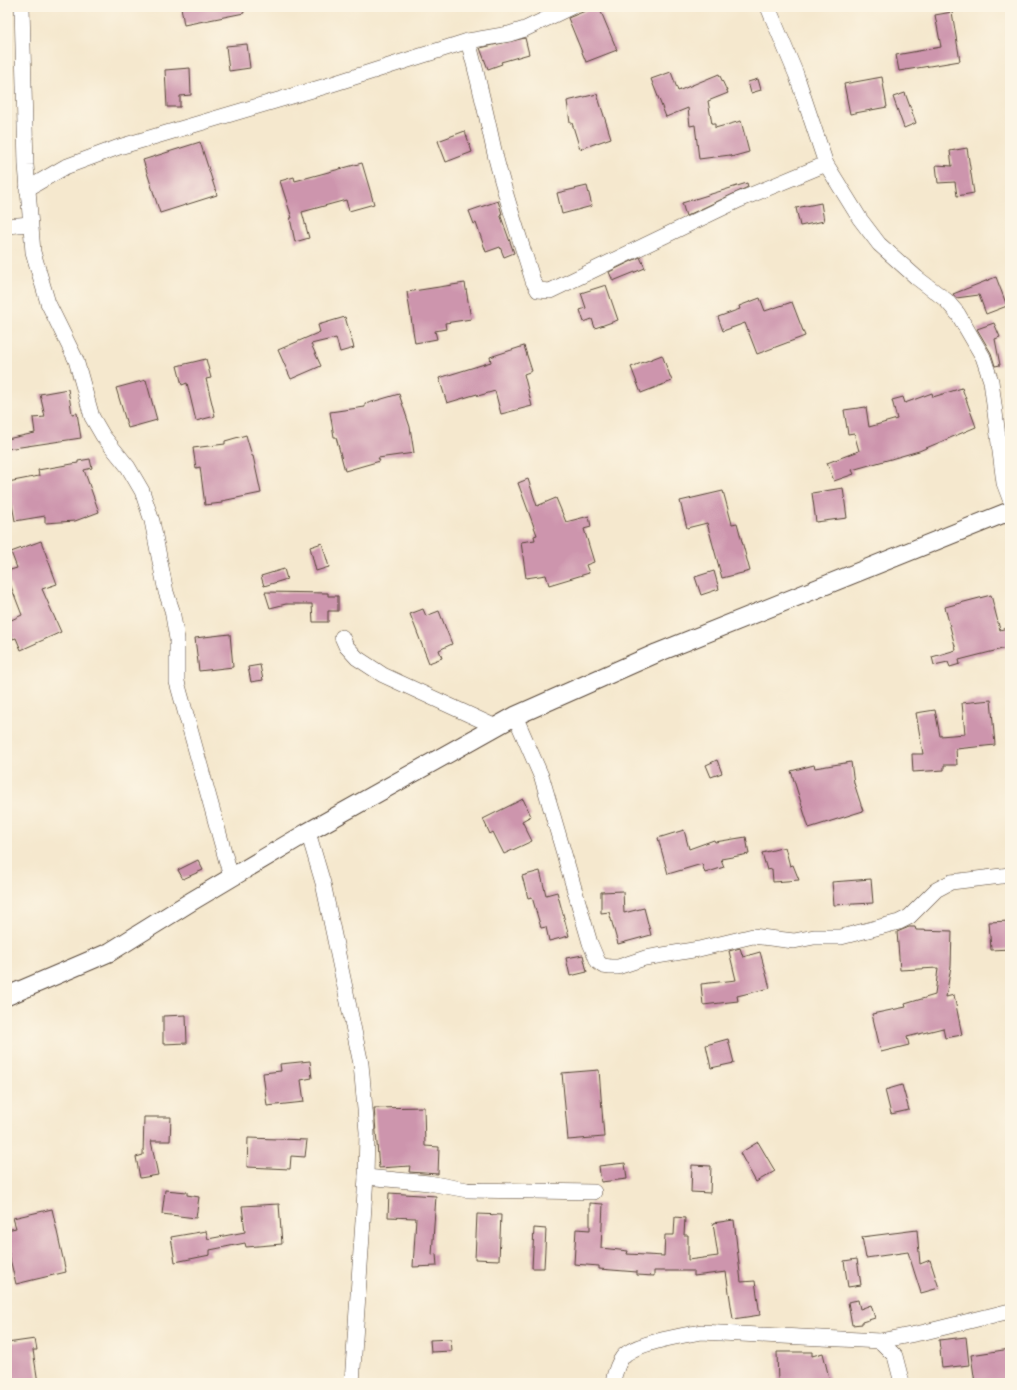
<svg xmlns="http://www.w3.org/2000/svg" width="1017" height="1390" font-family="'Playpen Sans',sans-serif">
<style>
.building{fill:#cd95ad}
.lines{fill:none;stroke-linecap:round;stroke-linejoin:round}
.minor-casing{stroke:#574638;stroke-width:16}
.tertiary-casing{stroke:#574638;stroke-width:20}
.minor{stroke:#fff;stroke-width:15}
.tertiary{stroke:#fff;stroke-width:18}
</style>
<rect width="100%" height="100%" fill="#fcf5e5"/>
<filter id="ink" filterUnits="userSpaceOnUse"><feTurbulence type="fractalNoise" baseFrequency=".025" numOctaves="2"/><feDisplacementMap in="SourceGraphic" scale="8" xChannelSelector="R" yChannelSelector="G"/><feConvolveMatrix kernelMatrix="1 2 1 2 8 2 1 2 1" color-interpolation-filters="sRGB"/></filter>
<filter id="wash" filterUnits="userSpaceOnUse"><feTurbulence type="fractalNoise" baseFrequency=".012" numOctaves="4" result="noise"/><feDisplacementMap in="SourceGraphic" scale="16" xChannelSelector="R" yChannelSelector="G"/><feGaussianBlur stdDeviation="0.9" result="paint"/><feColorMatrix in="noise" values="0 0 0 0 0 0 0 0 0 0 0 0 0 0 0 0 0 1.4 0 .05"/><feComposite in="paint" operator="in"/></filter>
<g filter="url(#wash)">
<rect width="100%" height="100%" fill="#f5e8ce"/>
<g id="blocks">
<g class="building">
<path d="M181,7H243L244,13L184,25Z"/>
<path d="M595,7H599L617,50L586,62L568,18Z"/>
<path d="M952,12L960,61L899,71L896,55L941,47L935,15Z"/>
<path d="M525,38L529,54L501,62L502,64L488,69L480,48Z"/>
<path d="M247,44L250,68L229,71L226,46Z"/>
<path d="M190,68L191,95L180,96V107H167L165,70Z"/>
<path d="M671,72L678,91L719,74L728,93L708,101L712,124H715V128L741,121L749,152L731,157L730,155L699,159L695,125L690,126L688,108L666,117L651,79Z"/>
<path d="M882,77L887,107L850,114L844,84Z"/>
<path d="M758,79L761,90L751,93L748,82Z"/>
<path d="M905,93L916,123L904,128L893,97Z"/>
<path d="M597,94L611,138L580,149L572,123H570L567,101Z"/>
<path d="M465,131L472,152L446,162L438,141Z"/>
<path d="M200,142L217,195L160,213L143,160Z"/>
<path d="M967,148L974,193L957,196L955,182L938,183L936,165L952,166L950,151Z"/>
<path d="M362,163L374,204L349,211L346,200L302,212L309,238L295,242L290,218H292L280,181L294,177L295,181Z"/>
<path d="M747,183L748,187L686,216L682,203Z"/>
<path d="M587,186L592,206L562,214L557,193Z"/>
<path d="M498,201L502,214H500L514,253L504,257L500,247L486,252L476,223L474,224L469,211Z"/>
<path d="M821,203L824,221L800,226L796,208Z"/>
<path d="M640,257L645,268L613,281L609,272Z"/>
<path d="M996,277L1007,306L986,314L979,295L956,298L953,294Z"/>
<path d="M465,283L471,319L445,323L446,329L435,331L437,339L415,343L407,292Z"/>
<path d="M606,285L618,320L595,328L592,319L584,322L580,310L586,308L581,293Z"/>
<path d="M760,298L765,311L792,302L805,336L757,354L745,323L723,331L718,317L740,309L739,306Z"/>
<path d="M345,317L354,348L340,352L336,338L311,344L321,366L291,379L278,350L320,332L318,325Z"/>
<path d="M994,323L1000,337L995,339L1000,365L995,366L991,353L977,329Z"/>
<path d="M524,346L532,371L524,374L532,406L501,414L495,391L478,396L477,394L447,403L439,378L491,362L490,357Z"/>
<path d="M662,355L672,381L641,393L631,367Z"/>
<path d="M206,359L211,378L206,379L215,416L196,421L187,383L182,385L177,366Z"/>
<path d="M146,380L157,420L128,428L116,388Z"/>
<path d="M962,388L976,427L919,451L852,470L854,474L834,481L827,463L859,451L854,433L848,434L844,410L866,407L869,427L897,419L892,400L903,397L905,403L932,393L933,397Z"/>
<path d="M68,389L72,414L77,413L81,438L7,449V439L35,433L33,418L45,417L40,394Z"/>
<path d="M399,394L410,427L414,453L378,458L380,461L345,471L336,437H334L330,412L365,407V404Z"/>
<path d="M246,435L252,456H253L261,493L222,501V503L205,505L200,467L196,468L193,448L225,444V441Z"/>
<path d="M90,459L92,468L84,470L99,512L75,521L45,523V516L15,521L8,482L39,476L38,470L78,463V461Z"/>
<path d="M528,479L537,506L556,498L566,522L589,516L591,527L584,529L594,562L586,565L589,573L549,585L546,575L526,578L521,542L535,540L534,536L537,535L518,483Z"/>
<path d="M843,488L847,518L816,522L812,493Z"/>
<path d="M723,491L732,524L737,523L750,571L722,578L707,523L687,528L680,501Z"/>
<path d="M41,541L57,584L42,589L61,632L21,650L16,638L13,639L7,627V622L22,615L7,576V571L17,568L11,552Z"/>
<path d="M322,543L329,567L316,571L310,547Z"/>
<path d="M284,569L287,579L264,586L261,576Z"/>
<path d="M714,571L719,589L701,595L695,577Z"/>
<path d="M265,592L328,593V596H338V611H328V622H313L312,604H286L270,608Z"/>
<path d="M991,595L1000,630L1010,627V647L959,660L960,664L950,667L948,662L934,665L932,657L956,650L945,607Z"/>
<path d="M423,609L426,616L439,611L452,644L439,650L442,658L429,663L410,614Z"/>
<path d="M230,634L233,667L199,671L195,638Z"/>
<path d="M260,665L263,680L251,682L248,667Z"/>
<path d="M991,700L995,745L956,749L957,765H944V770L913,772L912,754H923L916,713L935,710L940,736L965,734L962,703Z"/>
<path d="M717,760L722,773L711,777L706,765Z"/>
<path d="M851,762L854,783L863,811L809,828L791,771L814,765L815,768Z"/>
<path d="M523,799L531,816L522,821L532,841L504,854L493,832L490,834L483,819Z"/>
<path d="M684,830L689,849L714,840L715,842L746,837L749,854L721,859L724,867L705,873L702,864L668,874L658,838Z"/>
<path d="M785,847L790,866L793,865L799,880L773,882L772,869L767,870L762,853Z"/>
<path d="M198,860L203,870L183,879L178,870Z"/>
<path d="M540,871L546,895L557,892L569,936L549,941L546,927L541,928L532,897L528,898L522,876Z"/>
<path d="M871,879L873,903L834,905L832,882Z"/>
<path d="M623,891L624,913L644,908L651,935L618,944L609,912L601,913V892Z"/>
<path d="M1010,921V949L991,950L989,922Z"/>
<path d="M909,927H915L916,930L952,931L951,966L946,997L954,995L962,1035L945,1038L943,1028L907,1037L909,1045L881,1052L872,1014L906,1007L905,1004L935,995L938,968L900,970L897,932Z"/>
<path d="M740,948L743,957L760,952L770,988L737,996L738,1001L703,1005L701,984L736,980L729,951Z"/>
<path d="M583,955L587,972L570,976L566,958Z"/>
<path d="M186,1015L187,1043L163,1044V1016Z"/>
<path d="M728,1039L734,1063L711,1068L706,1045Z"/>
<path d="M310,1061L312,1078L301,1080L304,1102L267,1106L263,1073L281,1071L280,1064Z"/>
<path d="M599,1070L604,1137L568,1140L562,1073Z"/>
<path d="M902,1085L909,1110L891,1114L885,1090Z"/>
<path d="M424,1107L425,1146L439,1147L438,1174L409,1172L410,1166L379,1168L374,1108Z"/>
<path d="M144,1117H171L170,1141H151L158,1175L140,1178L136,1157L143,1155Z"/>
<path d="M248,1138L307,1140L305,1157L291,1156L290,1169L247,1167Z"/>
<path d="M758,1142L775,1171L756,1182L740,1153Z"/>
<path d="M625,1163L627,1179L601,1182L599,1166Z"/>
<path d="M692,1165L711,1166L710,1193L691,1192Z"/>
<path d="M165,1190L187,1192V1195L199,1197L196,1218L162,1214Z"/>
<path d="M389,1193L436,1196L432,1255L436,1254L437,1266L413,1267L416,1218L388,1217Z"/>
<path d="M590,1203L603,1204L601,1248L628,1251L627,1254L664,1256L665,1235H674L675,1217L685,1218L684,1235H688V1260L718,1256L713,1223L734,1220L741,1282L755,1281L760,1315L733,1319L726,1272L694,1276V1271H654V1276L637,1275V1272L599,1269V1266L574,1264L576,1229L590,1230Z"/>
<path d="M279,1204L282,1244L246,1247L245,1243L210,1250V1255L175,1262L171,1237L206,1231L208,1239L245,1232L242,1206Z"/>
<path d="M52,1209L66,1272L16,1284L7,1246V1230L16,1228L13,1218Z"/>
<path d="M477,1214L501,1215L499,1260L475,1259Z"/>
<path d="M534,1228L546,1229L544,1268H532Z"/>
<path d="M917,1230L920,1264L930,1260L939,1288L921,1293L908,1252L866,1258L862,1237Z"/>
<path d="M857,1259L861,1285L848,1287L844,1261Z"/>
<path d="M858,1300L860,1309L871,1305L875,1318L862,1322V1324L852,1325L848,1302Z"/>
<path d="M966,1337L969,1365L942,1368L939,1340Z"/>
<path d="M35,1339L37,1350H33L38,1383H7V1343Z"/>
<path d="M451,1339L452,1351L431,1352L430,1340Z"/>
<path d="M1010,1349V1383H975L971,1355Z"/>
<path d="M777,1352H812V1356L823,1353L830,1382L778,1383Z"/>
</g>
</g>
</g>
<g filter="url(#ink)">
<use href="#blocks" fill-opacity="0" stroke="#574638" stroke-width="1"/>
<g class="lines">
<defs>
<g id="minor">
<path d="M22,7L26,165L33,252L48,303L76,360L92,417L103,436L128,467L142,491L152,521L166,592L172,610L177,639V682L231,877"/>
<path d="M768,7L796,74L826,164L860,219L879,244L917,278L946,300L958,314L983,357L991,381L1004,483L1010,499"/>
<path d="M468,41C478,77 486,113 494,150C504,194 520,238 533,281L538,290L550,291L739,200L826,164"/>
<path d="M27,189L65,167L119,147L326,86L468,41L509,34L525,29L571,7"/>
<path d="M7,226L30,224"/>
<path d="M342,637L346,646L357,658L383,675L496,727"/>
<path d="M515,716L542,778L590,943L598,962L603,966L610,967H618L645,958L699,949L753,936L794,941L814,937H841L899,922L909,917L936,890L951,882L1010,875"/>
<path d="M308,832L323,883L361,1064L367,1132L366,1177L352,1383"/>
<path d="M366,1177L429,1183L467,1190L594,1192"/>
<path d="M880,1341L895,1356L902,1383"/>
<path d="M613,1383C614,1374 619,1358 627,1353C643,1342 681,1336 701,1332L880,1341L925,1332L1010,1311"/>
</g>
<path id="tertiary" d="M7,996L110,952L192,901L308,832L515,716L657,653L1010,511"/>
</defs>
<use href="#minor" class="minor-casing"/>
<use href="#tertiary" class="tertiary-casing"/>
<use href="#minor" class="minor"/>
<use href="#tertiary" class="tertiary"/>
</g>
</g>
<rect width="1017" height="1390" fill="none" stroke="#fcf5e5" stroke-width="24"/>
</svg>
